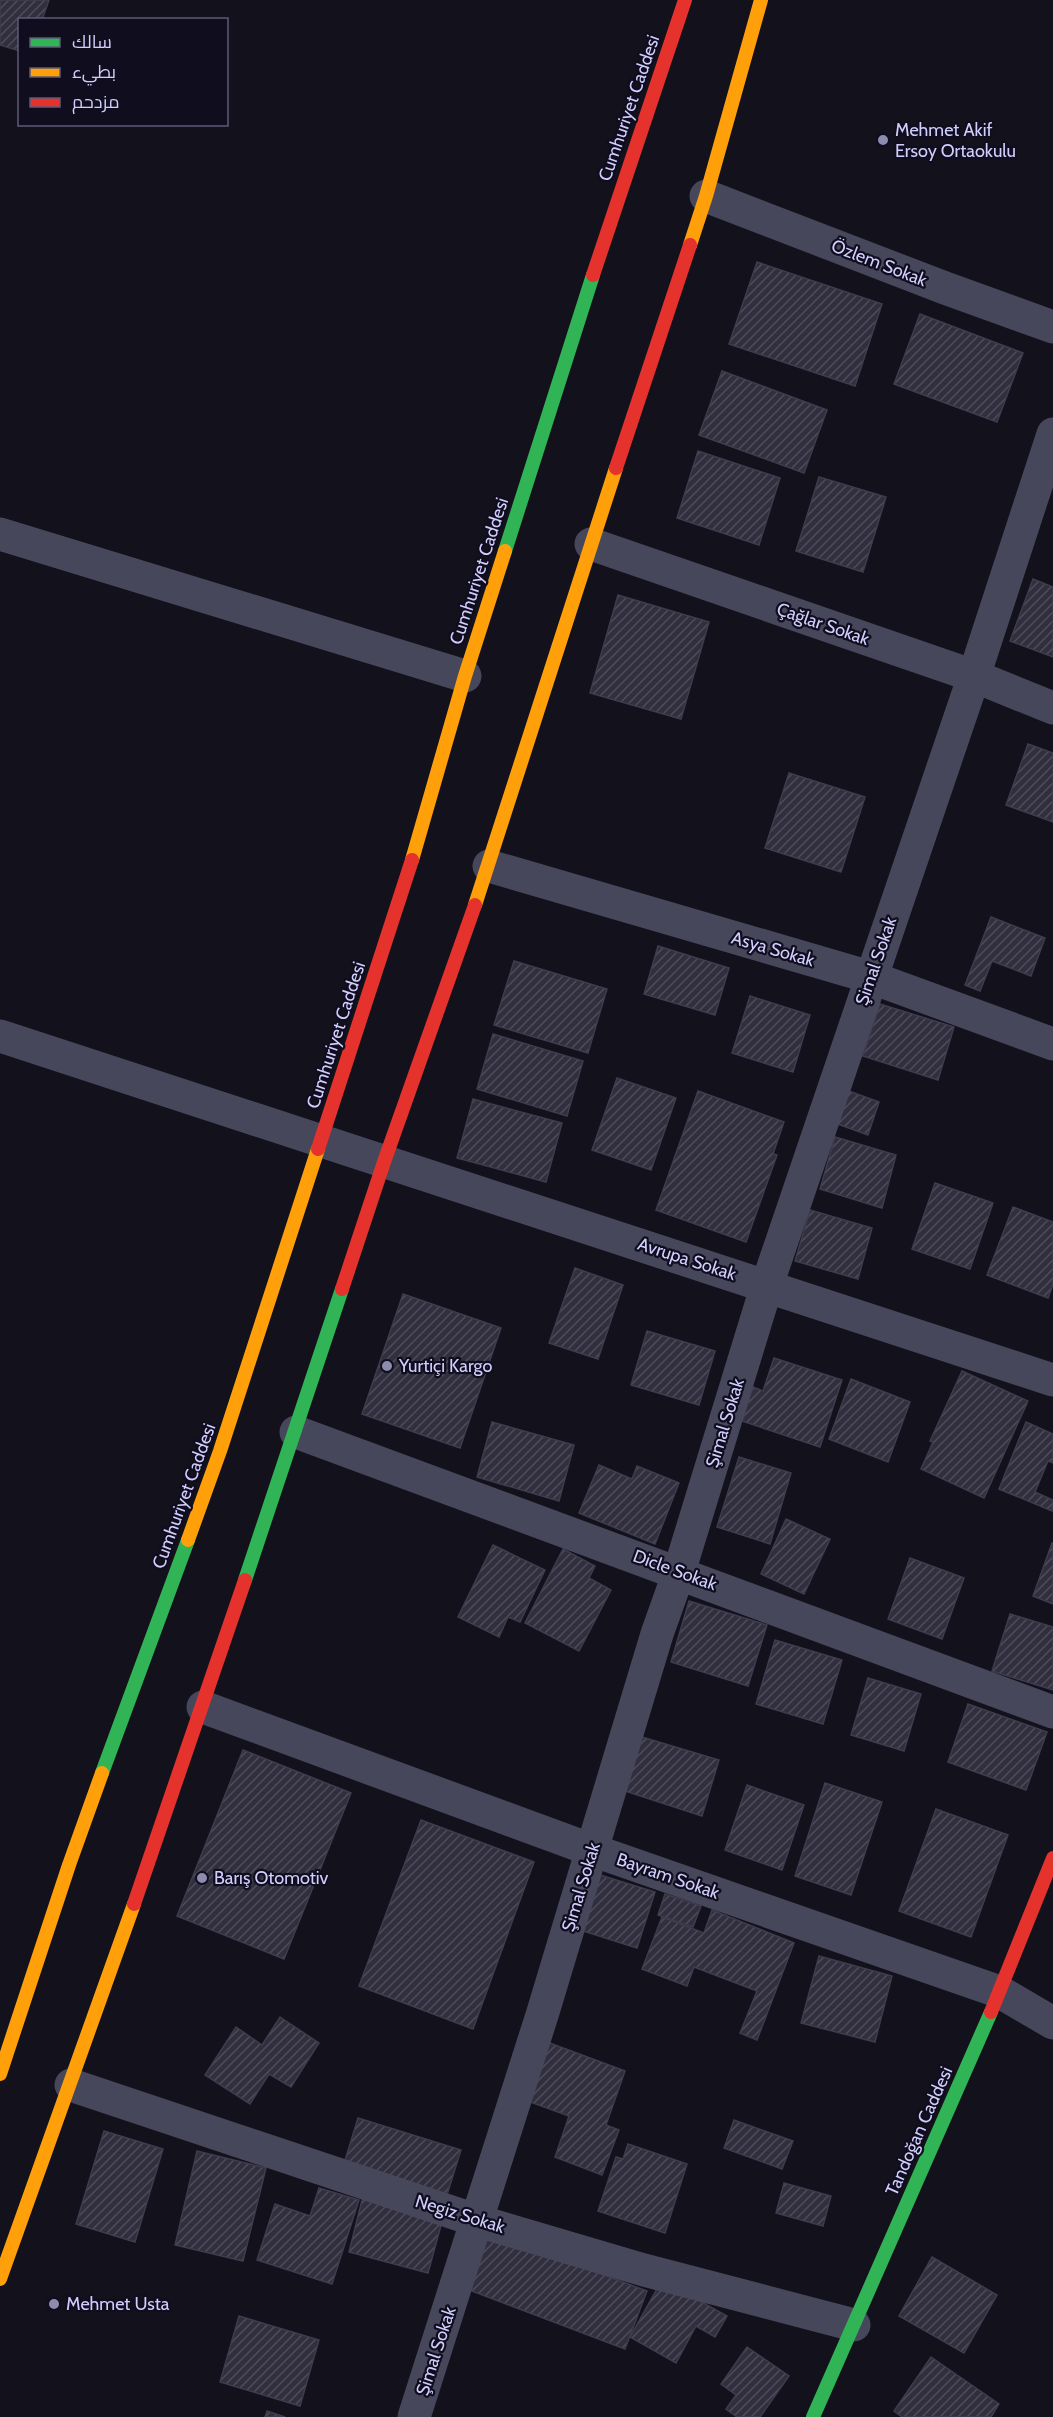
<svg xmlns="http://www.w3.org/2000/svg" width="1053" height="2417" font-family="Cabin,Cairo,sans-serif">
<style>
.building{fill:url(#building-hatch);stroke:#3e3c4e;stroke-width:1.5}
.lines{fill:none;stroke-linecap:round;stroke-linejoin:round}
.street{stroke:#47475c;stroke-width:33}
.fast{stroke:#30b455;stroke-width:14}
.slow{stroke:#ff9f0a;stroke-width:14}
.jam{stroke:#e5322d;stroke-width:14}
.poi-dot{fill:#8e8cae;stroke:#100d1f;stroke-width:2}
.labels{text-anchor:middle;stroke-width:4.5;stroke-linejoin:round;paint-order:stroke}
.street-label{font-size:18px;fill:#d1cefd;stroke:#100d1f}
.poi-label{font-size:18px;fill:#d1cefd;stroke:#100d1f;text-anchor:start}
</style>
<defs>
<pattern id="building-hatch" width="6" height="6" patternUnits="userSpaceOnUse" patternTransform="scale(1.5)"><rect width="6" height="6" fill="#312f3d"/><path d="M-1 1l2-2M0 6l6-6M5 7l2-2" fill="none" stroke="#4e4c5a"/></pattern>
</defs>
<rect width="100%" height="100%" fill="#13111b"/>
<g class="building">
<path d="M0,0H49L42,20H20V51L0,45Z"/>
<path d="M757,262L882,304L855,386L729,344Z"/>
<path d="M920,314L1023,353L997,422L894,384Z"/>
<path d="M722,371L827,410L804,473L699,435Z"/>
<path d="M698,451L780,478L759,545L677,518Z"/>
<path d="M819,477L886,497L863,572L796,551Z"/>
<path d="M1033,579L1053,587V657L1010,641Z"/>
<path d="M618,595L709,622L681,719L590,693Z"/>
<path d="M1028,744L1053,753V822L1006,805Z"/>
<path d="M789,773L865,797L841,872L765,848Z"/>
<path d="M991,917L1045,938L1031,976L992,961L980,991L965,985Z"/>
<path d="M658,946L729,968L715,1015L644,994Z"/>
<path d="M514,961L607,989L588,1053L494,1025Z"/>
<path d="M750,996L810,1015L793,1072L732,1053Z"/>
<path d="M880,1004L954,1027L938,1080L863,1056Z"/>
<path d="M493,1034L583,1061L567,1116L477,1089Z"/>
<path d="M617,1078L676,1098L651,1170L592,1150Z"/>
<path d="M846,1090L879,1102L868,1135L835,1123Z"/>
<path d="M698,1091L784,1122L773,1154L777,1155L746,1242L656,1210Z"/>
<path d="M473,1099L562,1123L546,1182L457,1158Z"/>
<path d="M835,1137L896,1155L882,1208L820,1189Z"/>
<path d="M935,1183L993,1203L970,1269L912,1249Z"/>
<path d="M1013,1207L1053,1222V1284L1048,1298L987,1275Z"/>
<path d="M810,1210L872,1228L858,1279L795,1261Z"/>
<path d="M575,1268L623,1285L598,1359L549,1343Z"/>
<path d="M403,1294L501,1328L460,1448L362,1414Z"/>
<path d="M647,1331L715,1351L699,1405L631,1385Z"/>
<path d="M774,1358L842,1380L820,1447L742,1421L753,1387L763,1391Z"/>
<path d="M962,1371L1028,1401L984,1498L921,1469L933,1442L930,1441Z"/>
<path d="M851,1379L910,1402L888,1462L829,1439Z"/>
<path d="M492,1422L574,1445L559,1501L477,1477Z"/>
<path d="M1026,1422L1053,1434V1463L1048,1461L1035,1492L1053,1500L1052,1511L999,1489Z"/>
<path d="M739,1457L791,1473L770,1544L717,1527Z"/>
<path d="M599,1465L632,1479L637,1466L679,1483L655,1544L579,1513Z"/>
<path d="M786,1519L830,1539L804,1594L761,1574Z"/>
<path d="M1052,1543H1053V1604L1033,1596Z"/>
<path d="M493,1545L545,1570L520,1622L508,1617L499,1637L458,1617Z"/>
<path d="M563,1549L595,1566L589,1578L611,1590L579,1651L525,1623Z"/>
<path d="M910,1558L964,1578L942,1639L888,1619Z"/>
<path d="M689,1601L767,1625L748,1686L671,1662Z"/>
<path d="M1010,1614L1053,1627V1690L992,1671Z"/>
<path d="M775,1640L842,1660L823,1724L756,1704Z"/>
<path d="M868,1678L921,1694L904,1751L851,1735Z"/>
<path d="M968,1704L1047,1732L1026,1790L948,1762Z"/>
<path d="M642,1737L719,1760L702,1816L625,1791Z"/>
<path d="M243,1750L351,1793L284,1959L177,1916Z"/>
<path d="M825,1783L882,1802L851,1895L795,1876Z"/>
<path d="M747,1785L804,1805L782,1870L725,1850Z"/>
<path d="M936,1809L1008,1835L971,1937L899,1911Z"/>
<path d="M421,1820L534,1862L473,2029L359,1986Z"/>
<path d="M597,1874L655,1892L637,1948L580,1930Z"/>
<path d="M665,1894L701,1906L693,1927L658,1915Z"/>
<path d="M712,1910L794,1943L757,2040L740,2033L757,1991L694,1967L687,1986L642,1969L662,1917L704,1933Z"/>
<path d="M819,1956L892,1976L875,2042L801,2023Z"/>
<path d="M280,2017L319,2043L291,2087L269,2074L250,2104L205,2075L236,2027L262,2045Z"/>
<path d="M547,2042L625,2071L606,2125L619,2130L602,2175L555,2157L569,2116L525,2100Z"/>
<path d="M358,2118L461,2150L446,2198L343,2167Z"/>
<path d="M734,2120L793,2141L782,2169L724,2148Z"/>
<path d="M104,2131L163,2149L135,2242L76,2224Z"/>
<path d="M628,2144L687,2164L665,2233L598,2211L616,2157L623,2159Z"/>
<path d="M197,2151L266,2168L243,2261L175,2245Z"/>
<path d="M784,2183L831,2196L823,2226L776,2213Z"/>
<path d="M319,2188L359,2200L332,2284L257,2260L275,2204L310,2216Z"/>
<path d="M363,2196L443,2218L428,2273L349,2252Z"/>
<path d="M485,2231L647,2291L625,2349L464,2288Z"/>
<path d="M932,2257L997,2295L964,2353L899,2316Z"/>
<path d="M662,2280L727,2316L715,2337L696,2326L676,2363L630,2337Z"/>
<path d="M239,2316L319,2340L300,2406L220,2382Z"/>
<path d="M747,2347L789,2376L760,2417H737L726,2409L736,2395L721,2384Z"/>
<path d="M931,2357L999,2404L991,2417H902L894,2411Z"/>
<path d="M267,2411L285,2417H265Z"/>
</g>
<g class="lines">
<g class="street">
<path d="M706,196L945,288L1053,327"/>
<path d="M0,534L465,676"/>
<path d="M591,544L974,676L1053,708"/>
<path d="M489,866L870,977L1053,1044"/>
<path d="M0,1036L1053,1380"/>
<path d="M296,1432L1053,1712"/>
<path d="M203,1707L592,1850L1000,1992L1053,2023"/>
<path d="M71,2085L478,2221L644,2270L854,2325"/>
<path d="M414,2417L543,2012L657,1634L679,1572L767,1285L974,676L1053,434"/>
</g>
<g class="fast">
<path d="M505,551L593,275"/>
<path d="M245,1580L342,1289"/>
<path d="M102,1773L188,1540"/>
<path d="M813,2417L991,2012"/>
</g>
<g class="slow">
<path d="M690,245L706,196L761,0"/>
<path d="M412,860L465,676L505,551"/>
<path d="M475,905L616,468"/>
<path d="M188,1540L220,1451L318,1149"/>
<path d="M0,2074L69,1865L102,1773"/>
<path d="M0,2279L134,1904"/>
</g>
<g class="jam">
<path d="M593,275L685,0"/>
<path d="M616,468L690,245"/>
<path d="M318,1149L412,860"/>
<path d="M342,1289L384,1162L475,905"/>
<path d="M134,1904L245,1580"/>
<path d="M991,2012L1053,1858"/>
</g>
</g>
<g class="poi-dot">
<circle cx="883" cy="140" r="6"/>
<circle cx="387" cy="1366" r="6"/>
<circle cx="202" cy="1878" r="6"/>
<circle cx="54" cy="2304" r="6"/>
</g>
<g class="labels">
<g class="street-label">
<text transform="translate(629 108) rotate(-71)" y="6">Cumhuriyet Caddesi</text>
<text transform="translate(879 263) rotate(21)" y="6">Özlem Sokak</text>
<text transform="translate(479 571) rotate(-72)" y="6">Cumhuriyet Caddesi</text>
<text transform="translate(823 624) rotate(19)" y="6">Çağlar Sokak</text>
<text transform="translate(773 949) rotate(16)" y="6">Asya Sokak</text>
<text transform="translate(876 961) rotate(-71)" y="6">Şimal Sokak</text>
<text transform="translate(336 1035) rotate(-72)" y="6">Cumhuriyet Caddesi</text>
<text transform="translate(687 1259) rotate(18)" y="6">Avrupa Sokak</text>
<text transform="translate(725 1423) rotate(-73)" y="6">Şimal Sokak</text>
<text transform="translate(184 1496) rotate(-70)" y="6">Cumhuriyet Caddesi</text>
<text transform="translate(675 1570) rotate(20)" y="6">Dicle Sokak</text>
<text transform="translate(668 1876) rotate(19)" y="6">Bayram Sokak</text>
<text transform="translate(581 1887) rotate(-73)" y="6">Şimal Sokak</text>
<text transform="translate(919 2131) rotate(-66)" y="6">Tandoğan Caddesi</text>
<text transform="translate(460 2214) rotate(17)" y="6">Negiz Sokak</text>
<text transform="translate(436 2351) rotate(-72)" y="6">Şimal Sokak</text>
</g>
<g class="poi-label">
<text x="895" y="136">Mehmet Akif<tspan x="895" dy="21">Ersoy Ortaokulu</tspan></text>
<text x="399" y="1372">Yurtiçi Kargo</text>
<text x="214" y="1884">Barış Otomotiv</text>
<text x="66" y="2310">Mehmet Usta</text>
</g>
</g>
<rect x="18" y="18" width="210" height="108" fill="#100d1f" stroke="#5d5a78" stroke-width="1.5"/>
<rect x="30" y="38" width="30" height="9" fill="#30b455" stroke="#5d5a78" stroke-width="1.5"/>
<text x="72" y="48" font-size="18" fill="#d1cefd">سالك</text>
<rect x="30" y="68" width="30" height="9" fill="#ff9f0a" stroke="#5d5a78" stroke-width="1.5"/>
<text x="72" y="78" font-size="18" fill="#d1cefd">بطيء</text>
<rect x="30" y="98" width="30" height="9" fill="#e5322d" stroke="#5d5a78" stroke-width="1.5"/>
<text x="72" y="108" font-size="18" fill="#d1cefd">مزدحم</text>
</svg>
